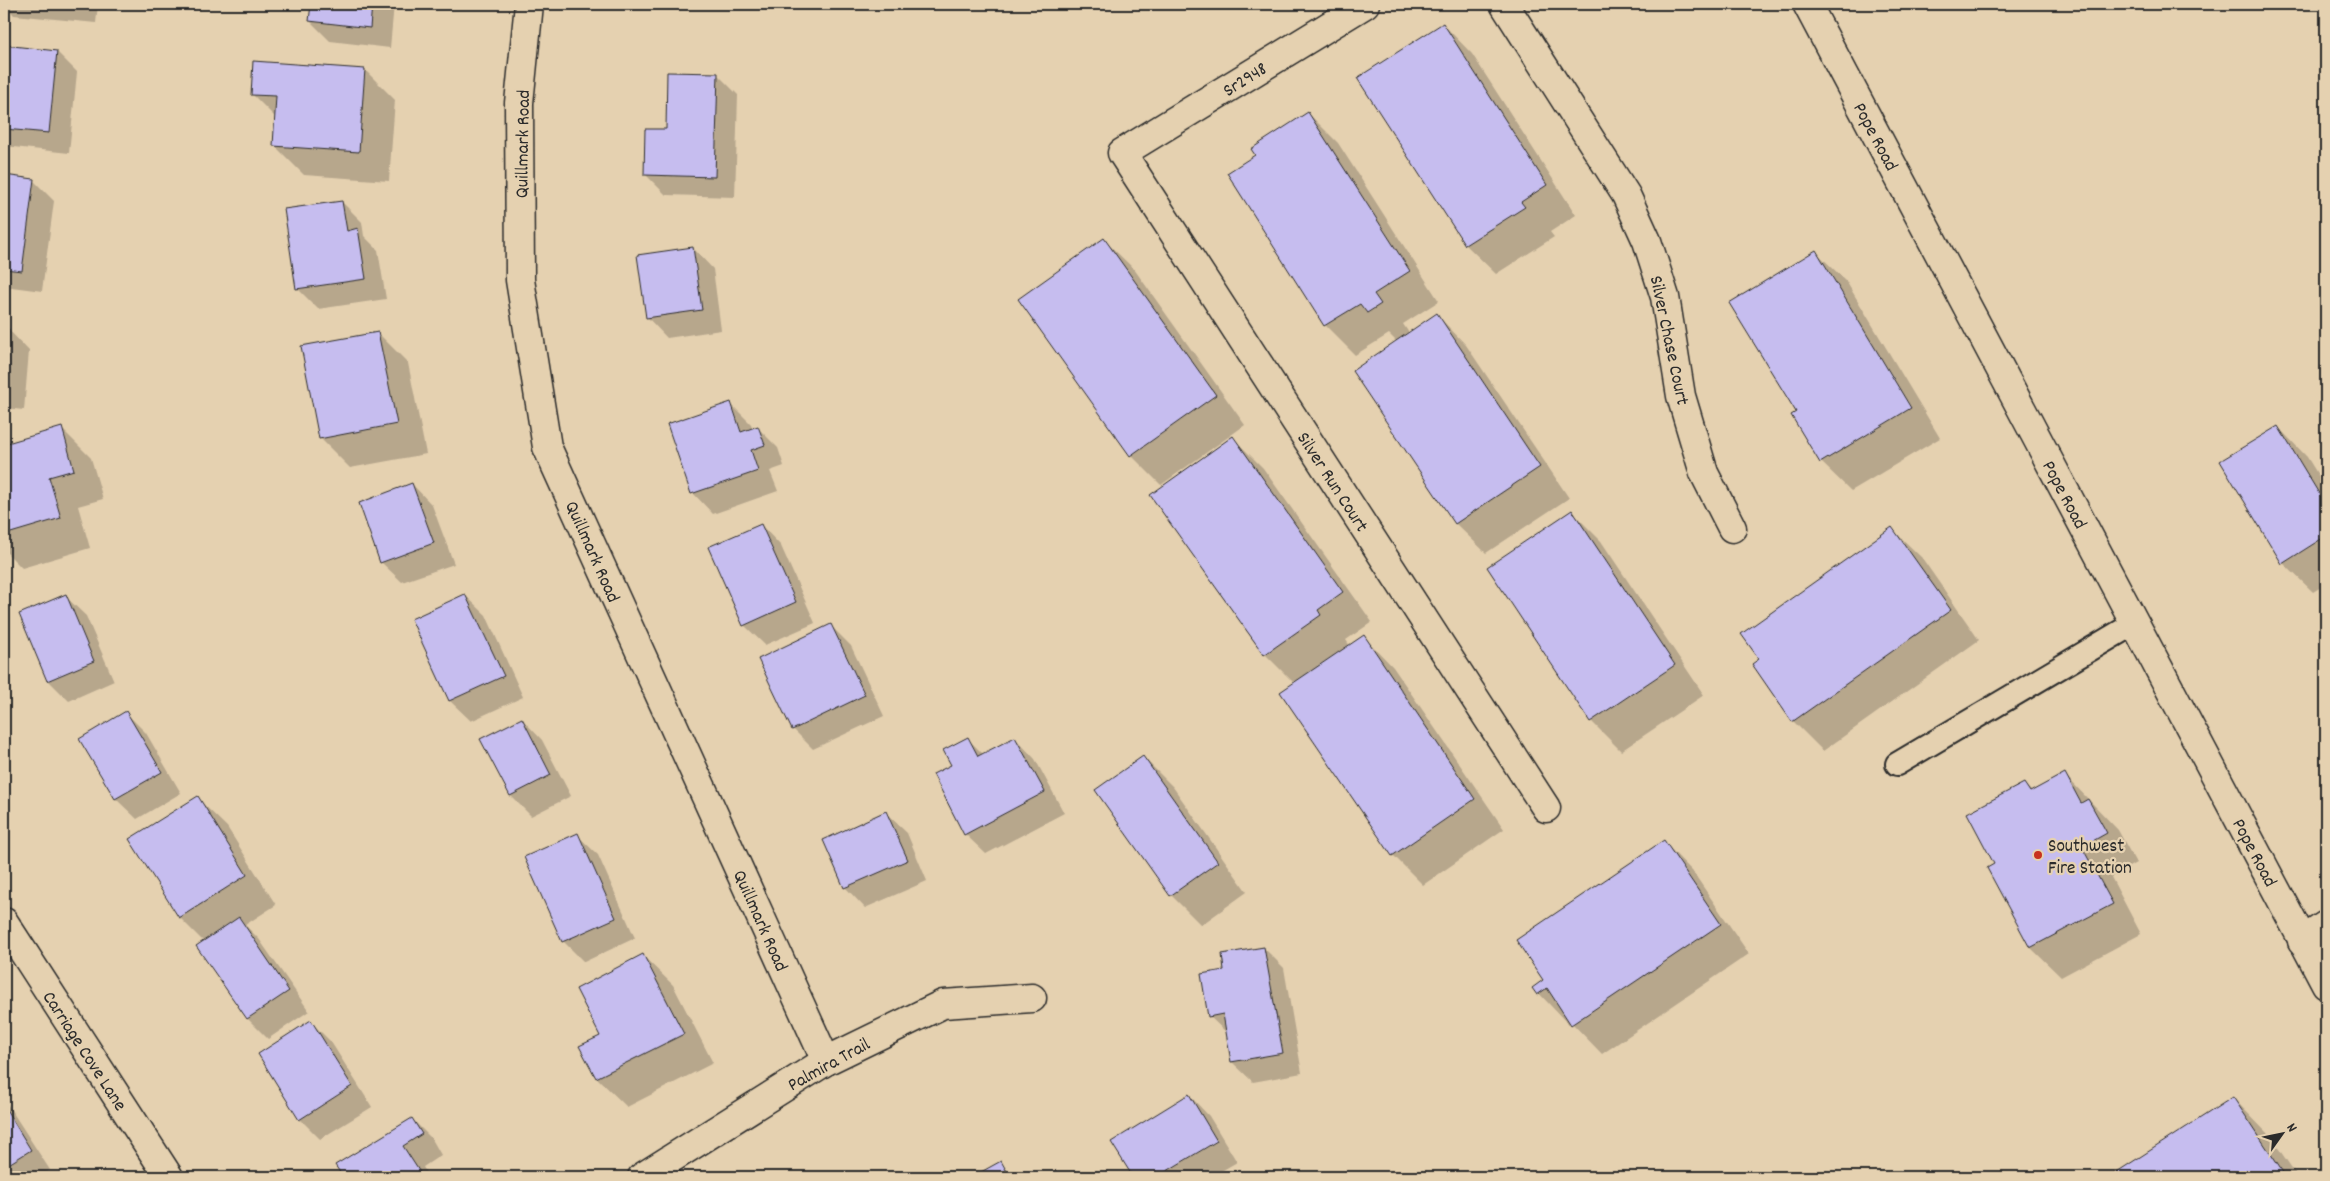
<svg xmlns="http://www.w3.org/2000/svg" width="2330" height="1181" font-family="Dekko,sans-serif">
<style>
.shadow{fill:#0003}
.building{fill:#c6bdef;stroke:#2b2b2b}
.lines{fill:none;stroke-linecap:round;stroke-linejoin:round}
.lane-casing{stroke:#2b2b2b;stroke-width:26}
.street-casing{stroke:#2b2b2b;stroke-width:31}
.secondary-casing{stroke:#2b2b2b;stroke-width:31}
.lane{stroke:#e5d1b0;stroke-width:22}
.street{stroke:#e5d1b0;stroke-width:28}
.secondary{stroke:#e5d1b0;stroke-width:28}
.poi-dot{fill:#c8321e;stroke:#e5d1b0;stroke-width:2}
.labels{text-anchor:middle;stroke-width:4.5;stroke-linejoin:round;paint-order:stroke}
.street-label{font-size:19px;fill:#2b2b2b;stroke:#e5d1b0}
.poi-label{font-size:19px;fill:#2b2b2b;stroke:#e5d1b0;text-anchor:start}
</style>
<rect width="100%" height="100%" fill="#e5d1b0"/>
<filter id="ink" filterUnits="userSpaceOnUse"><feTurbulence type="fractalNoise" baseFrequency=".02" numOctaves="2"/><feDisplacementMap in="SourceGraphic" scale="10" xChannelSelector="R" yChannelSelector="G"/><feConvolveMatrix kernelMatrix="1 2 1 2 8 2 1 2 1" color-interpolation-filters="sRGB"/></filter>
<g filter="url(#ink)">
<g class="shadow">
<path d="M4,4H98L96,23L14,15Z"/>
<path d="M312,4H394L390,48L330,41L310,21Z"/>
<path d="M1443,24L1472,54L1576,215L1550,232L1554,237L1496,274L1466,245L1359,78Z"/>
<path d="M4,46L57,52L77,72L69,153L4,146Z"/>
<path d="M365,70L395,100L389,181L304,175L274,145L276,118L252,94Z"/>
<path d="M717,74L738,95L735,197L666,195L645,174Z"/>
<path d="M1308,113L1338,143L1439,301L1403,324L1409,333L1437,315L1466,345L1569,498L1486,553L1456,524L1353,371L1397,342L1389,334L1355,355L1325,325L1228,174L1257,155Z"/>
<path d="M4,177L33,180L54,201L42,291L4,286Z"/>
<path d="M342,202L362,222L364,236L378,250L386,299L318,309L297,288Z"/>
<path d="M1104,240L1134,269L1245,425L1161,485L1131,455L1020,299Z"/>
<path d="M693,248L713,269L721,330L667,338L647,317Z"/>
<path d="M1816,252L1846,281L1940,438L1851,491L1821,462L1797,412Z"/>
<path d="M4,330H9L29,351L24,410L4,408Z"/>
<path d="M378,333L408,363L426,454L350,468L321,439Z"/>
<path d="M731,404L751,424L753,429L757,427L778,448L784,466L770,471L778,491L713,514L693,493Z"/>
<path d="M2278,427L2307,457L2326,488V584L2313,592L2283,563Z"/>
<path d="M62,429L91,458L103,499L78,506L90,548L22,568L4,550V445Z"/>
<path d="M1233,438L1263,468L1372,622L1346,640L1350,646L1364,637L1393,667L1504,829L1423,885L1393,855L1295,684L1265,654Z"/>
<path d="M412,484L432,505L454,564L402,582L381,562Z"/>
<path d="M1572,512L1601,541L1704,695L1621,751L1591,721Z"/>
<path d="M761,525L781,546L815,623L765,645L744,625Z"/>
<path d="M1892,529L1922,558L1979,640L1823,751L1793,721L1753,664Z"/>
<path d="M465,595L486,615L523,697L471,721L450,701L413,619Z"/>
<path d="M65,596L86,616L114,681L69,701L48,680Z"/>
<path d="M831,626L851,646L884,716L813,749L793,729Z"/>
<path d="M126,713L146,733L181,793L137,819L116,799L81,740Z"/>
<path d="M522,719L542,740L571,796L531,816L511,796Z"/>
<path d="M1015,738L1035,759L1064,813L986,854L965,834L953,766L968,739L983,754Z"/>
<path d="M1143,757L1173,787L1247,892L1201,925L1171,895Z"/>
<path d="M2065,775L2118,830L2136,863L2111,877L2141,934L2061,977L2031,948L1989,868L1996,864L2024,784L2032,792Z"/>
<path d="M197,798L227,827L276,905L245,925L259,939L309,1011L268,1039L248,1019L198,946L204,942L180,918L131,839Z"/>
<path d="M886,813L907,833L927,881L865,908L845,887Z"/>
<path d="M577,835L598,855L635,938L584,962L563,941Z"/>
<path d="M1664,842L1693,872L1749,954L1602,1054L1571,1022L1568,1024L1534,988L1545,981Z"/>
<path d="M1264,948L1284,968L1302,1073L1253,1082L1232,1062L1228,1034L1209,1016L1226,971Z"/>
<path d="M643,956L673,985L713,1063L627,1107L597,1078L581,1047L601,1036Z"/>
<path d="M311,1022L331,1042L372,1107L320,1139L300,1119Z"/>
<path d="M1189,1095L1209,1116L1237,1162L1211,1177H1135L1113,1142Z"/>
<path d="M2233,1098L2270,1136L2298,1177H2111Z"/>
<path d="M4,1099L50,1170L40,1177H4Z"/>
<path d="M412,1119L432,1139L441,1155L423,1167L429,1177H344L337,1166Z"/>
<path d="M1000,1163L1015,1177H974Z"/>
</g>
<g class="building">
<path d="M311,4H372L370,28L309,21Z"/>
<path d="M1443,23L1547,185L1521,202L1525,207L1465,245L1357,78Z"/>
<path d="M4,45L57,51L49,133L4,129Z"/>
<path d="M253,61L365,69L359,152L273,146L276,96L251,95Z"/>
<path d="M667,72L718,73L715,177L644,175L645,129H666Z"/>
<path d="M1308,112L1410,271L1374,294L1381,304L1367,313L1360,304L1324,326L1227,173L1255,155L1251,149Z"/>
<path d="M4,175L34,179L22,271L4,269Z"/>
<path d="M342,201L347,231L358,228L366,279L296,289L284,209Z"/>
<path d="M1104,238L1216,395L1130,456L1018,299Z"/>
<path d="M693,247L702,310L646,318L637,255Z"/>
<path d="M1816,250L1911,408L1820,463L1791,415L1796,412L1729,303Z"/>
<path d="M1437,313L1540,467L1455,524L1352,371Z"/>
<path d="M4,329H9L4,390Z"/>
<path d="M378,332L397,424L319,439L301,346Z"/>
<path d="M731,402L741,432L758,426L765,445L751,450L758,471L691,494L667,424Z"/>
<path d="M2278,426L2326,505V536L2282,564L2220,461Z"/>
<path d="M62,427L74,470L49,477L61,518L4,535V444Z"/>
<path d="M1233,436L1343,592L1318,610L1321,615L1264,655L1150,495Z"/>
<path d="M412,483L434,543L380,563L359,503Z"/>
<path d="M1572,510L1675,665L1590,722L1487,567Z"/>
<path d="M761,524L796,602L743,626L708,547Z"/>
<path d="M1892,527L1951,610L1792,722L1752,664L1759,659L1741,634Z"/>
<path d="M66,594L94,661L47,681L19,614Z"/>
<path d="M465,594L504,676L449,701L411,619Z"/>
<path d="M831,624L865,695L792,730L758,659Z"/>
<path d="M1364,635L1475,799L1392,856L1280,692Z"/>
<path d="M126,711L162,772L115,799L79,739Z"/>
<path d="M522,718L551,775L510,796L480,739Z"/>
<path d="M968,737L978,756L1015,737L1045,792L964,835L933,774L951,765L943,750Z"/>
<path d="M1143,756L1218,862L1170,896L1095,790Z"/>
<path d="M2065,773L2081,803L2088,799L2107,833L2082,847L2113,904L2030,948L1987,868L1994,864L1967,813L2024,783L2030,792Z"/>
<path d="M198,796L247,875L179,918L129,839Z"/>
<path d="M886,811L908,860L844,888L823,840Z"/>
<path d="M578,833L616,918L562,942L524,857Z"/>
<path d="M1664,840L1721,924L1571,1025L1547,988L1537,995L1532,988L1543,980L1516,940Z"/>
<path d="M239,917L289,991L247,1019L196,946Z"/>
<path d="M1264,947L1283,1053L1231,1062L1223,1014L1208,1017L1201,974L1224,970L1222,954Z"/>
<path d="M643,954L684,1034L596,1078L579,1046L600,1036L576,989Z"/>
<path d="M311,1020L352,1086L299,1120L258,1054Z"/>
<path d="M1189,1094L1217,1141L1157,1177H1133L1111,1142Z"/>
<path d="M2233,1097L2286,1177H2109Z"/>
<path d="M4,1106L31,1150L4,1167Z"/>
<path d="M412,1118L422,1134L403,1146L423,1177H343L335,1165Z"/>
<path d="M1001,1161L1010,1177H972Z"/>
</g>
<g class="lines">
<defs>
<path id="lane" d="M1897,764L2135,623"/>
<g id="street">
<path d="M529,4L519,103L520,280L547,447L826,1061"/>
<path d="M1365,4L1122,153L1546,808"/>
<path d="M1504,4L1626,195L1647,241L1665,297L1681,396L1704,473L1732,528"/>
<path d="M4,922L169,1177"/>
<path d="M2302,941L2326,925"/>
<path d="M642,1177L826,1061L943,1004L1032,998"/>
</g>
<path id="secondary" d="M1807,4L2326,984"/>
</defs>
<use href="#lane" class="lane-casing"/>
<use href="#street" class="street-casing"/>
<use href="#secondary" class="secondary-casing"/>
<use href="#lane" class="lane"/>
<use href="#street" class="street"/>
<use href="#secondary" class="secondary"/>
</g>
</g>
<circle class="poi-dot" cx="2038" cy="855" r="5"/>
<g class="labels">
<g class="street-label">
<text transform="translate(1244 78) rotate(-32)" y="7">Sr2948</text>
<text transform="translate(1877 136) rotate(62)" y="7">Pope Road</text>
<text transform="translate(521 144) rotate(-89)" y="7">Quillmark Road</text>
<text transform="translate(1671 340) rotate(78)" y="7">Silver Chase Court</text>
<text transform="translate(1334 481) rotate(57)" y="7">Silver Run Court</text>
<text transform="translate(2066 494) rotate(62)" y="7">Pope Road</text>
<text transform="translate(594 551) rotate(66)" y="7">Quillmark Road</text>
<text transform="translate(2256 852) rotate(62)" y="7">Pope Road</text>
<text transform="translate(762 920) rotate(66)" y="7">Quillmark Road</text>
<text transform="translate(86 1050) rotate(57)" y="7">Carriage Cove Lane</text>
<text transform="translate(828 1063) rotate(-29)" y="7">Palmira Trail</text>
</g>
<g class="poi-label">
<text x="2048" y="851">Southwest<tspan x="2048" dy="22">Fire Station</tspan></text>
</g>
</g>
<rect width="2330" height="1181" fill="none" stroke="#e5d1b0" stroke-width="20"/>
<rect x="10" y="10" width="2310" height="1161" fill="none" stroke="#2b2b2b" stroke-width="2" filter="url(#ink)"/>
<g transform="translate(2282 1134) rotate(57)" stroke="#e5d1b0" stroke-width="4" paint-order="stroke">
<path d="M0-4L9 19L0 12L-9 19Z" fill="#2b2b2b"/>
<text y="-8" font-size="14" font-weight="bold" text-anchor="middle" fill="#2b2b2b">N</text>
</g>
</svg>
